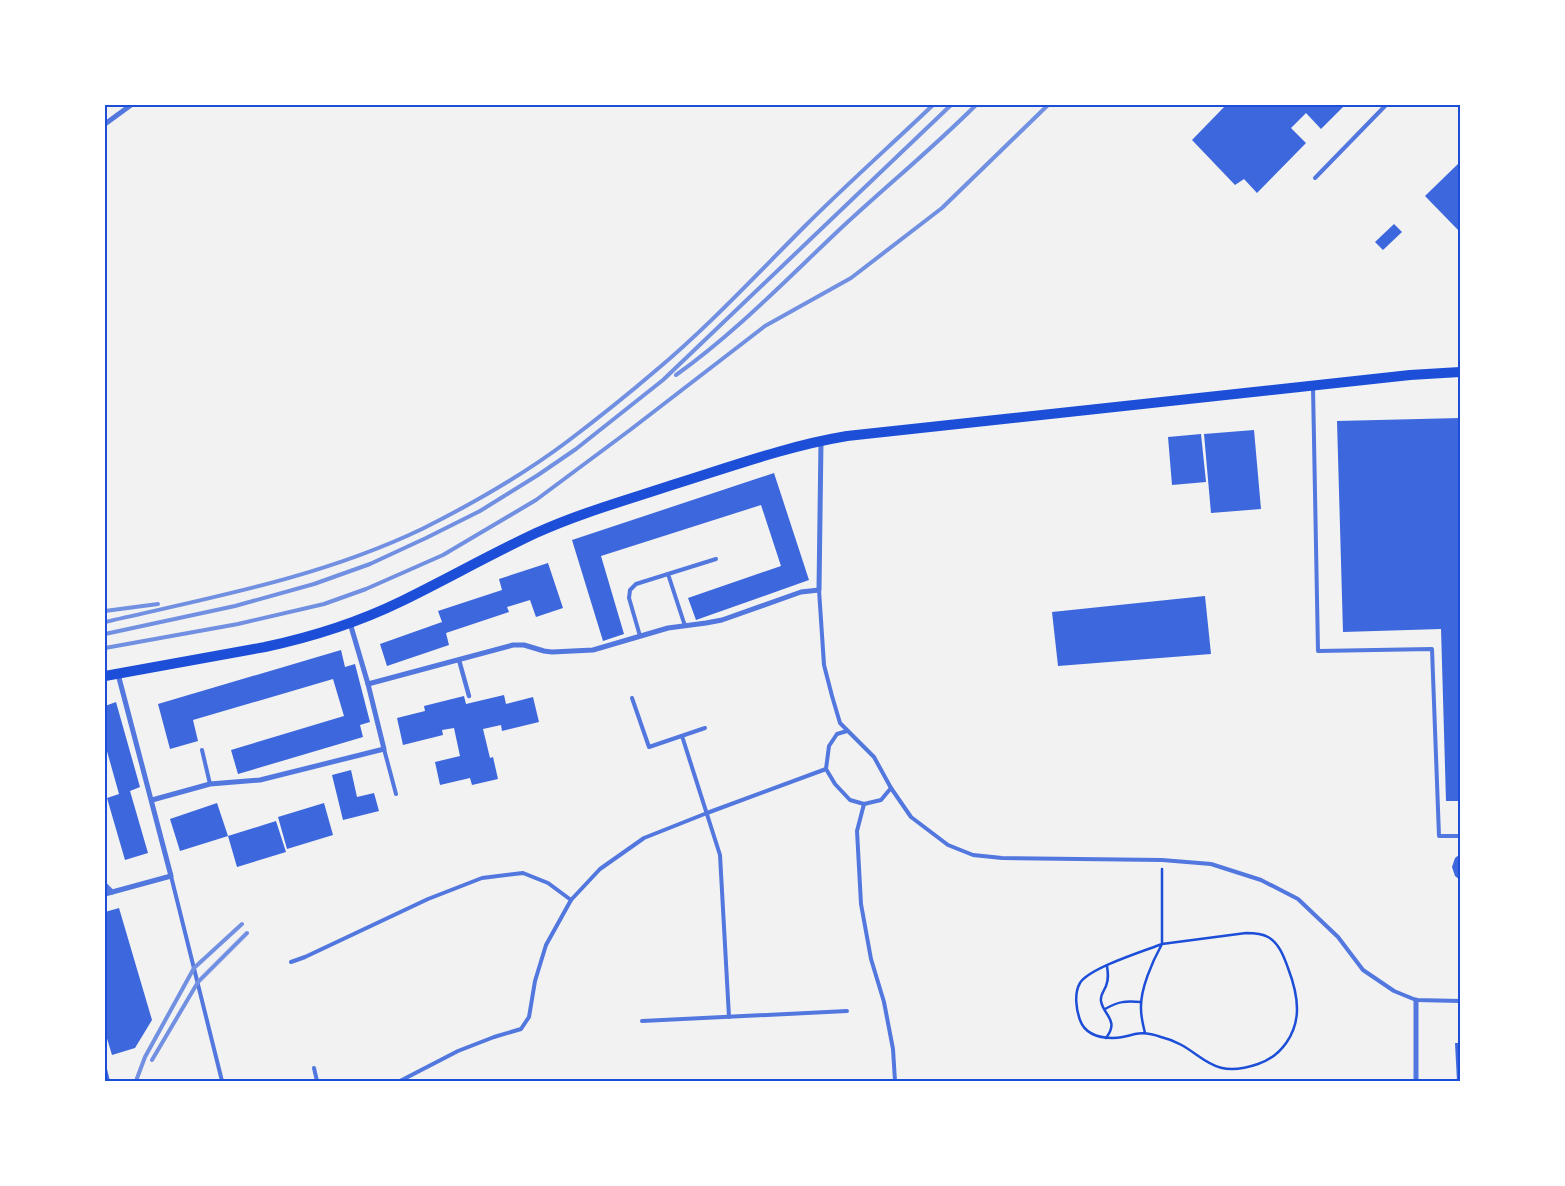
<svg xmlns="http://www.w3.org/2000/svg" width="1565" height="1186" font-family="'Exo 2',sans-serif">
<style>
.building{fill:#3d67dc}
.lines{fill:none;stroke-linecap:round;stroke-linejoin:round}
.path{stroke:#1d4ed8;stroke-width:2.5}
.service{stroke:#5277de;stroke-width:4}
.pedestrian{stroke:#5277de;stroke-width:4.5}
.minor{stroke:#5277de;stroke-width:5}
.secondary{stroke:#1d4ed8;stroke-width:10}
.rail{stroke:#7290e2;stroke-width:4}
.neatline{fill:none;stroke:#1d4ed8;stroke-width:2}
</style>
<rect width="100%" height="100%" fill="#f2f2f2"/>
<g class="building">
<path d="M1226,105H1345L1321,129L1306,113L1291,128L1306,143L1257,193L1244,179L1235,185L1192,140Z"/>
<path d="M1460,162V232L1425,196Z"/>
<path d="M1394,224L1402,232L1383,250L1375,242Z"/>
<path d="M1460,418V801H1446L1441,629L1343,632L1337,421Z"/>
<path d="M1254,430L1261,509L1211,513L1204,434Z"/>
<path d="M1201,434L1206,482L1172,485L1168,437Z"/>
<path d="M774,473L809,580L696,620L688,598L781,566L761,505L601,556L624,634L603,641L572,540Z"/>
<path d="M548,563L563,608L536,617L530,600L507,607L509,612L446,633L449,645L387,666L380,644L442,622L438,611L502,590L499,579Z"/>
<path d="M1205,596L1211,654L1058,666L1052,612Z"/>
<path d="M341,650L345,667L355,664L370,722L360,725L363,737L238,774L231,750L344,716L333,679L193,720L198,741L170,749L158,704Z"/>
<path d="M504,695L506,704L533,697L539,722L502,731L501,725L483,729L490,758L493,757L498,779L472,785L470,778L440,785L435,762L460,756L454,728L442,730L443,735L403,745L397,718L425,711L424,706L464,696L466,704Z"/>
<path d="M116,702L140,787L130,791L148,853L125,860L107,798L119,794L105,744V706Z"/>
<path d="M351,770L357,797L374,793L379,811L343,820L332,775Z"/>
<path d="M217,803L228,836L180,851L170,819Z"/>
<path d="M324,803L333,835L287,849L278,817Z"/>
<path d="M276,821L286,852L237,867L228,836Z"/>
<path d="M1460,854V880L1455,876L1452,867L1455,858Z"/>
<path d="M119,908L152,1020L135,1048L112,1055L105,1032V912Z"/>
<path d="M1455,1043H1460V1081H1457Z"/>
<path d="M105,1065H106L110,1081H105Z"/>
</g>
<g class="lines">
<g class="path">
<path d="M1105,1009C1119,1001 1125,1001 1141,1002"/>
<path d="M1145,1033C1143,1025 1141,1017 1141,1009C1140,990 1152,962 1162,944L1246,933C1253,933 1261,933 1268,937C1279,943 1284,957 1288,968C1293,981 1297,995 1297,1009C1297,1033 1282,1056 1258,1064C1206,1082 1203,1047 1161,1037C1153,1034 1144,1032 1135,1034C1128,1036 1121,1038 1113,1038C1099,1038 1085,1034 1080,1020C1076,1009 1074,993 1080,983C1089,968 1144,951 1162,944V869"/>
<path d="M1106,1038C1120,1020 1103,1015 1101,1001C1100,995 1104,991 1106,986C1109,979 1108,973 1107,966"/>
</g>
<g class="service">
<path d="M1315,178L1386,105"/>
<path d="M1313,387L1318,651L1432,649L1439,836H1460"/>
<path d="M819,590L824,665L832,696L840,723L874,757L891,788L911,817L948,845L973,855L1002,858L1162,860L1211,864L1261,880L1298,899L1338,937L1363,970L1394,991L1416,1000L1460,1001"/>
<path d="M685,626L668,574L716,559"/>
<path d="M640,636L629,598L630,590L636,584L668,574"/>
<path d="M632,698L649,747L705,728"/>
<path d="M847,731L837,734L829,746L826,769L835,784L850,800L864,804L881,800L891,788"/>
<path d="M682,736L720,855L729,1017"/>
<path d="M384,749L396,794"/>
<path d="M202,750L210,784"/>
<path d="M864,804L857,831L861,904L871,959L884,1002L893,1049L895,1081"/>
<path d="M171,876L222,1081"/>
<path d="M291,962L305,957L428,899L482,878L523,873L548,883L571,900"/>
<path d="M642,1021L847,1011"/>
<path d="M314,1068L317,1081"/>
<path d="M400,1081L458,1051L494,1037L521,1029L529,1017L535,981L546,945L571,900L600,869L644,838L707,813L826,769"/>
</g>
<path class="pedestrian" d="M459,660L469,696"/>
<g class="minor">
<path d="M105,124L131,105"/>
<path d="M368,684L513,645H524L544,651L552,652L593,650L668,628L706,623L722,620L801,592L819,590L821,441"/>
<path d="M152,800L210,784L260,780L384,749L368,684L350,623"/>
<path d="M105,885L112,892"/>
<path d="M105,894L171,876L118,674"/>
<path d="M1416,1000V1081"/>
</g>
<path class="secondary" d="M105,676L265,647C312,637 359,622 402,601C447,579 491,554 536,533C580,513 627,500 672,485C730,467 787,446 847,436L1410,375L1460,372"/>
<g class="rail">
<path d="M676,375C735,333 786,280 838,231C884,188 932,149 976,105"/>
<path d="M105,611L158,604"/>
<path d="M105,622C213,597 322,577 422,529C472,504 523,475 568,441C597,419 626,396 654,372C708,327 756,275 806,225C847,184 891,145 933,105"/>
<path d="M105,634L235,606L314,584L370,564L426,538L480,511L538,475L576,449L663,380L951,105"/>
<path d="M105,648L238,624L324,604L366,589L443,555L536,500L630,430L765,326L851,278L942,208L1048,105"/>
<path d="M152,1060L198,982L247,933"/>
<path d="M136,1081L145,1057L194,968L242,924"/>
</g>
</g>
<rect width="1565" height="1186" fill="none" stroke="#ffffff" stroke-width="212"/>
<rect x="106" y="106" width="1353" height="974" class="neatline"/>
</svg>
